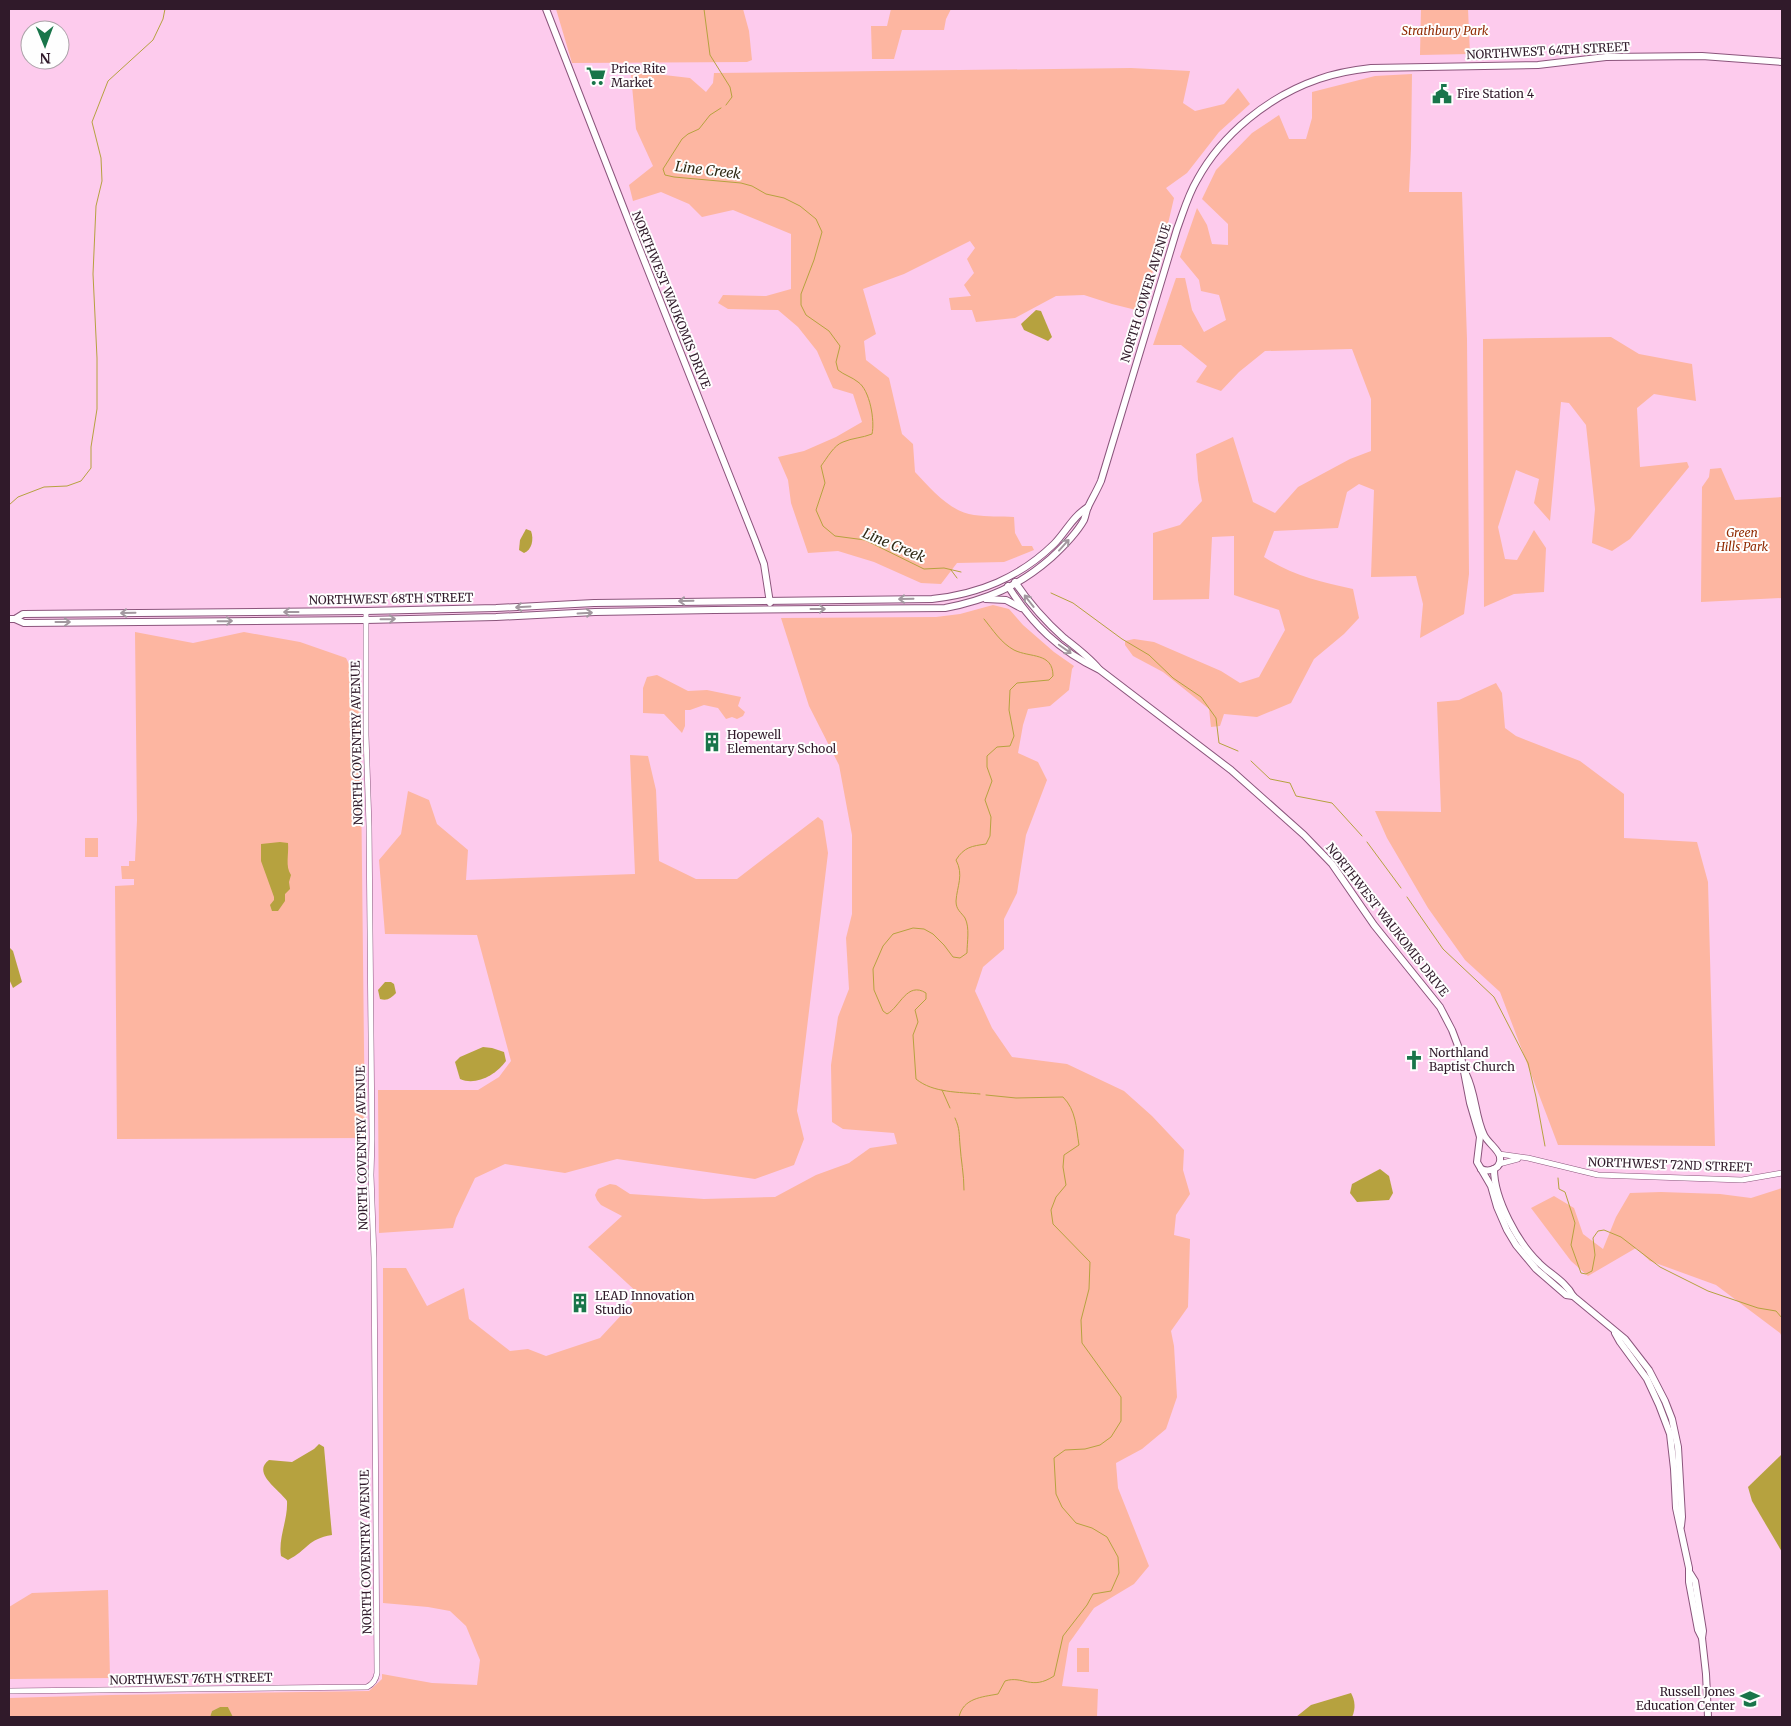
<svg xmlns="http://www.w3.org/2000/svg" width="1791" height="1726" font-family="Merriweather,serif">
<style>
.green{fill:#fdb6a1}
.water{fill:#b6a23f}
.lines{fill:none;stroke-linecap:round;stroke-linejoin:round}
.stream{stroke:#b6a23f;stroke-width:1}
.minor-casing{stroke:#8b557c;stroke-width:6}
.major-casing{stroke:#8b557c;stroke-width:8}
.minor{stroke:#fff;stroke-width:5}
.major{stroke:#fff;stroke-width:6}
.oneway{stroke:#a2989f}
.labels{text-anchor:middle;stroke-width:4;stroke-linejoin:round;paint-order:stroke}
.park-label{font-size:12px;font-style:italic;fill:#912b03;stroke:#fefefe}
.street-label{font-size:12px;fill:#301a2a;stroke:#fefefe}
.poi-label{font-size:12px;fill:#301a2a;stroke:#fefefe;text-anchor:start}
.water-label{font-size:14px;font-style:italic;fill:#302b16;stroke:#fefefe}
</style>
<rect width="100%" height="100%" fill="#fdcbed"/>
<g class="green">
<path d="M556,9H743L749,31L752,60L747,62L572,63Z"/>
<path d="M891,9H951L946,19L944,30H902L894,59H872L871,26H887Z"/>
<path d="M1421,9H1468L1470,54L1420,55Z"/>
<path d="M1131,68L1190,71L1183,103L1195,111L1224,104L1238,88L1250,104L1219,132L1187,173L1166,188L1174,198L1167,228L1140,311L1112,304L1084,295L1056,296L1015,318L976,322L972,310H951L949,298L971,296L964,285L974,273L967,259L975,248L970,241L904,274L863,289L876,334L864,341L866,360L889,378L902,434L913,444L915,472C931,489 950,512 974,515C987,517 1001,516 1014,517L1015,533L1022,546H1032L1034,550L1004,562L957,563L941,584L921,583L874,562L838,551L808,553L791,503L788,480L778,457L804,451L836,437L862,422L853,394L833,388L817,351L798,327L778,310L728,309L718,303L723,295L766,296L791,289V234L733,210L702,217L689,204L661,192L633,201L629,185L653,166L636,129L631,75L647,73L690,78L706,92L713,83L714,73Z"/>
<path d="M1412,74L1411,148L1409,192H1462L1467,339L1469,574L1464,614L1420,638L1423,604L1416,576L1371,577L1374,490L1359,484L1347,492L1338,528L1274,531L1264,557C1291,575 1321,582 1353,589L1359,618L1344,634L1314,659L1291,703L1257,717L1224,714L1220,726L1211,727L1209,709L1163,672L1133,656L1125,645V641L1134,639L1154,642L1221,671L1240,683L1259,677L1285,630L1279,610L1234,595V536L1212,537L1209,599L1153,600V533L1180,525L1202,501L1198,480L1196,454L1233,437L1253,502L1275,513L1298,487L1350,459L1371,451V399L1352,349L1265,351L1239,372L1221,391L1196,382L1207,366L1181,345H1153L1176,278H1185L1192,310L1204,332L1226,320L1219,295L1201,291L1199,280L1180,257L1197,208L1207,225L1212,244L1228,245V224L1202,199L1216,170L1252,133L1279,115L1289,139H1306L1312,118V92L1375,76Z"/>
<path d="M1611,337L1639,354L1692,364L1696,401L1654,394L1637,408L1640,467L1687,462L1689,467L1630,539L1612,551L1592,543L1595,509L1586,425L1569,403L1561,402L1550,521L1534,503L1539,479L1516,470L1498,527L1505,559L1517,560L1534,530L1546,548L1544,592L1514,594L1484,607L1483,339Z"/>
<path d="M1721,468L1735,500L1782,497V598L1701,602L1702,487L1709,477L1710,469Z"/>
<path d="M993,605L1009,609L1023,625L1054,652L1074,666L1072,669L1069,690L1050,706L1028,709L1023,725L1018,753L1038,762L1047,780L1026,835L1017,893L1004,919V949L983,967L975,991L992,1028L1012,1057L1067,1064L1124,1091L1152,1116L1184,1150L1183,1170L1190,1194L1176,1215L1174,1235L1190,1239L1188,1307L1171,1331L1174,1346L1177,1397L1166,1429L1142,1449L1116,1463L1118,1488L1149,1566L1134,1584L1094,1608L1069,1643L1062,1686L1098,1689L1097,1717H233L228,1707H220L212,1711L210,1717H9V1698L112,1695L369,1691L382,1679V1674L432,1683L477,1685L480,1660L466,1626L450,1611L428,1607L383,1603V1268H406L427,1306L464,1288L469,1319L510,1351L528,1349L546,1356L600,1338L640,1295L588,1247L622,1216L601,1205L597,1200L595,1195L598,1189L610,1184L616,1185L630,1194L704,1199L775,1197L816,1175L849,1163L870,1148L897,1144L894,1133L843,1129L832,1122L831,1065L838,1017L849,989L846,938L852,914V835L839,765L809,706L781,618L936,617L960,614Z"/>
<path d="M135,632L193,643L244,632L300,642L346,658L360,686L365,1138L117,1139L115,886L134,885V879H122L121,866H129V861H135L137,820Z"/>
<path d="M657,675L688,691L707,690L741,697L738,706L745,712L743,716L737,719L732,717L726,719L718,708L704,705L690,710H685V726L682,733L664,714L643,713V688L647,677Z"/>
<path d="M1496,683L1502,693L1505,728L1516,736L1580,761L1624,794V838L1697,842L1708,882L1715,1146L1558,1145L1500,992L1465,960L1428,908L1387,838L1375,811L1441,812L1437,702L1459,700Z"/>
<path d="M630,755L648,756L656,790L659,861L696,879H737L818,817L823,821L828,853L797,1111L804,1139L794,1165L755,1179L617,1159L565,1173L505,1164L475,1178L456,1218L453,1228L379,1233L378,1090H478L499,1077L511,1061L477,935L385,934L379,860L401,834L408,791L429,800L437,824L468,850L466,880L635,874Z"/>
<rect x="85" y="838" width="13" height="19"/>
<path d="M1782,1188V1337L1780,1333L1716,1285L1650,1261L1636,1248L1588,1276L1571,1261L1531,1208L1554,1196L1574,1208L1583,1234L1603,1249L1616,1217L1630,1193L1661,1192L1720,1194L1751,1198Z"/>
<path d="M108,1590L110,1678L9,1679V1607L32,1593Z"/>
<rect x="1077" y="1648" width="12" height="24"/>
</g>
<g class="water">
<path d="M1036,310L1041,311L1052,337L1048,341L1024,330L1021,324Z"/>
<path d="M526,529L531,531C534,539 532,550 524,553L519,550L520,540Z"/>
<path d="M280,842L288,843C289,855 285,866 291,875L289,882L290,889L285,894V901L278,911H272L270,905L274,900V897L261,861V844Z"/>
<path d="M9,947L13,951L22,982L13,988L9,979Z"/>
<path d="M385,982H391L394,984L396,993C391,998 388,1001 380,999L378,990Z"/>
<path d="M483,1047L492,1048L504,1052L506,1061C496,1075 476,1086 460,1079L455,1062L460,1057Z"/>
<path d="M1380,1169L1389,1176L1393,1193L1389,1200L1357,1202L1350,1193L1352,1184Z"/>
<path d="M319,1444L324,1447L332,1535C307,1539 308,1550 288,1560L281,1556C278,1538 288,1520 287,1501C280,1490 251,1473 269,1460L292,1462L314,1449Z"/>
<path d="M1782,1454V1552L1752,1501L1748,1487Z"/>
<path d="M1351,1693C1355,1700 1356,1709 1352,1717H1296L1311,1705Z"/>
<path d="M220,1707H228L233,1717H210L212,1711Z"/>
</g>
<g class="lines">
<g class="stream">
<path d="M704,9L710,55L730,87L732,97L726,105"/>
<path d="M721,108L710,115L699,129L688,134L682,139L663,169L665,175L674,177L741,183L752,186L766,194L784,198L800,206L816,219L822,232L814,260L801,294V305L806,315L829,331L840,346L836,362L838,370C844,375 852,377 858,382C870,390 875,421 872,434C862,438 852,438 843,442C834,445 827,458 821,466L825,483L816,510L823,526L835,536L865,540L924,569L944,568L961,572"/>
<path d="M9,505L18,497L44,487L67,486L81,481L91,468V447L97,409V358L93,274L96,206L102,181L101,158L92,122L108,81L153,40L163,19L165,9"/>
<path d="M951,570L957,578"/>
<path d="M1051,593L1073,603L1122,639L1149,655L1173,678L1201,697L1216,718L1219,743L1238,751"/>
<path d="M1251,761L1270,779L1290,783L1296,796L1332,803L1362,836"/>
<path d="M1367,842L1401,888"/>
<path d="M1407,897L1443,949L1494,997L1528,1063L1536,1097L1545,1146"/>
<path d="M942,1090L950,1108"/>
<path d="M980,1094C959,1092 933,1093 916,1079L913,1035L918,1022L915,1010L926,999V993C907,981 900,1007 887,1014L883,1011L874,990L873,969L883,946L893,934L913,928L924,929L933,934L944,945L953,957L960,958L967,953C967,942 970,928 965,918C961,912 956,910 956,901C957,886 964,875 956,860C964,847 972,846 986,844L990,836L991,817L985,800L992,781L987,767V756L997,747L1010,746L1014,736L1009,710L1010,690L1017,683L1049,680L1053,676C1053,652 1030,658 1014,650C1001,643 993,630 984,619"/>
<path d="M955,1118C960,1129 959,1134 960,1145C961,1161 964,1174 964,1190"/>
<path d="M1558,1178L1559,1189L1565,1192L1575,1223L1571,1245L1581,1273L1586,1274L1592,1271L1595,1255L1593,1238L1598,1231L1604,1230L1621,1237L1660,1267L1708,1291L1758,1308L1776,1311L1782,1318"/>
<path d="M959,1717C963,1698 982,1697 998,1694L1005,1681C1023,1675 1031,1691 1054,1676L1063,1636L1087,1605L1093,1594L1111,1591L1119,1573L1118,1557L1107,1537L1092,1528L1076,1523L1062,1507L1056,1494L1054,1458L1065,1450L1085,1449L1100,1445L1111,1437L1121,1421V1397L1082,1343L1081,1320L1089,1289L1090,1262L1053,1224L1051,1210L1056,1197L1066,1185L1063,1167L1064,1155L1079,1145C1076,1127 1076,1110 1063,1097L1016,1098L986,1095"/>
</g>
<defs>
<g id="minor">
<path d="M1499,1154L1528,1158L1598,1175L1742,1180L1782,1173"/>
<path d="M1499,1164L1518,1159"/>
<path d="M9,1691L367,1687C373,1684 376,1680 377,1673L374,1258L371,1175L372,1139L369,826L366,735V611"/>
</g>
<g id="major">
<path d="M546,9L638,245L755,540L764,564L770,603"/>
<path d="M1015,582C1029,603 1045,621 1064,638C1077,648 1089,657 1099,669"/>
<path d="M1008,586C1032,624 1059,651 1100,670L1231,770L1304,835L1332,864L1374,925L1440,1007L1452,1030L1460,1051L1470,1103L1480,1137L1477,1162L1491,1186L1497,1207L1507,1230L1516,1245L1536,1269L1566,1295L1573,1296"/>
<path d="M986,599L1006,600L1021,608"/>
<path d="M9,619H15L23,614L366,611L496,608L594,603L932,599C979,594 1019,578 1054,544C1066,532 1072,517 1088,507"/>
<path d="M15,619L24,623L366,620L496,617L595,612L714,610L945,608C987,600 1019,586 1051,558C1063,547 1076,534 1084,520C1086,515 1086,510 1089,505C1093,497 1097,490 1101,481L1177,229C1183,213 1188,195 1197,180C1222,134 1269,96 1319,79C1336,73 1353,70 1371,68L1538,65L1606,57L1702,56L1782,62"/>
<path d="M1466,1074C1476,1094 1475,1117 1484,1135C1488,1143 1499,1150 1500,1157C1502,1168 1490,1173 1481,1169"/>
<path d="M1494,1169C1494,1199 1518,1243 1539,1263C1550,1274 1566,1282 1573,1296L1625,1339L1649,1370L1665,1401L1672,1419L1678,1447L1682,1517L1681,1526"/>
<path d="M1615,1333L1620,1342L1647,1379L1659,1405L1670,1434L1674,1469L1676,1508L1689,1568V1582L1698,1630L1702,1638"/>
<path d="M1690,1573L1695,1581L1703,1631L1702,1638L1706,1674L1708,1717"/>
</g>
</defs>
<use href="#minor" class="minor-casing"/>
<use href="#major" class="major-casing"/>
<use href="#minor" class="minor"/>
<use href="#major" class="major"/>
</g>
<defs><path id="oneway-shaft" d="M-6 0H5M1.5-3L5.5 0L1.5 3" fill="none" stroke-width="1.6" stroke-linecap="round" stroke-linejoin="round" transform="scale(1.25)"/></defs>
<g class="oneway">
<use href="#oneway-shaft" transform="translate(1064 545) rotate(-48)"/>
<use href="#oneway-shaft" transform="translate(906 599) rotate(179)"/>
<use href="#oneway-shaft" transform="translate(686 601) rotate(179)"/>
<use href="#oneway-shaft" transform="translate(1029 601) rotate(-128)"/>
<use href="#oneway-shaft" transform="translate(523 607) rotate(177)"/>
<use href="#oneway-shaft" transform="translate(818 609)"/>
<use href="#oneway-shaft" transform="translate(291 612) rotate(180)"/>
<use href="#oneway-shaft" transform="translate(128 613) rotate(179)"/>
<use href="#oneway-shaft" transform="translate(585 613) rotate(-3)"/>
<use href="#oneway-shaft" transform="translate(388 619) rotate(-1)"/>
<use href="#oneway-shaft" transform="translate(225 621) rotate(-1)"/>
<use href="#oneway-shaft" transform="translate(63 622)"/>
<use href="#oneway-shaft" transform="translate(1065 649) rotate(35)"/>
</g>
<defs>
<symbol id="supermarket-bare" viewBox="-9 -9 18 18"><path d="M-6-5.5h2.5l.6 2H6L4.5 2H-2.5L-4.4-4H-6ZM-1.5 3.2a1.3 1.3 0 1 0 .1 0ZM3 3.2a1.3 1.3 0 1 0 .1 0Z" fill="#19754a" stroke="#fefefe" stroke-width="2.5" paint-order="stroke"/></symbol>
<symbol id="civic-bare" viewBox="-9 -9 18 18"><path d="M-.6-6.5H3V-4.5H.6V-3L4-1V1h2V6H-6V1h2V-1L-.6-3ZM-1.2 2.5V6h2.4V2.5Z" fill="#19754a" stroke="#fefefe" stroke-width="2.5" paint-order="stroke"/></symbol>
<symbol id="building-bare" viewBox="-9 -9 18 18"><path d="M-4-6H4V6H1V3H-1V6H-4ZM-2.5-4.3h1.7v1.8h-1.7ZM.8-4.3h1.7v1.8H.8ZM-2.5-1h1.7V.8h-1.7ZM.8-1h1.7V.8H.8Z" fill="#19754a" stroke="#fefefe" stroke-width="2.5" paint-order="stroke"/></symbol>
<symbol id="church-bare" viewBox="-9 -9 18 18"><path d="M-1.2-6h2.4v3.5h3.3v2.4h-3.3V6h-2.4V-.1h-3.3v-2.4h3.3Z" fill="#19754a" stroke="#fefefe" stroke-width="2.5" paint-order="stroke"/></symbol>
<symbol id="school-bare" viewBox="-9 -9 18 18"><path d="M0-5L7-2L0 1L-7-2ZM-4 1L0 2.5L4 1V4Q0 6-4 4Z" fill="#19754a" stroke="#fefefe" stroke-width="2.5" paint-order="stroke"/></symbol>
</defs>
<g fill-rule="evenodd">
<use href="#supermarket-bare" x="582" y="62" width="28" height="28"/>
<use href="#civic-bare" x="1428" y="80" width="28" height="28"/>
<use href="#building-bare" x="698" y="728" width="28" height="28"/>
<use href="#church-bare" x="1400" y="1046" width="28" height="28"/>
<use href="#building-bare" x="566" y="1289" width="28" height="28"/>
<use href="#school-bare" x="1736" y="1685" width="28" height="28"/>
</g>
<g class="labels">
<g class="park-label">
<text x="1445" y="35">Strathbury Park</text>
<text x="1742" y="537">Green<tspan x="1742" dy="14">Hills Park</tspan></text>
</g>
<g class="street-label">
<text transform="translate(1548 51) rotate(-3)" y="4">NORTHWEST 64TH STREET</text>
<text transform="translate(1146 293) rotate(-73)" y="4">NORTH GOWER AVENUE</text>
<text transform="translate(671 300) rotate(68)" y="4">NORTHWEST WAUKOMIS DRIVE</text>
<text transform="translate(391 599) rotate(-1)" y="4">NORTHWEST 68TH STREET</text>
<text transform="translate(357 743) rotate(-91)" y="4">NORTH COVENTRY AVENUE</text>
<text transform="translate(1387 920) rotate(52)" y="4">NORTHWEST WAUKOMIS DRIVE</text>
<text transform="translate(362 1148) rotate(-91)" y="4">NORTH COVENTRY AVENUE</text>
<text transform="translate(1670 1165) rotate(2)" y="4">NORTHWEST 72ND STREET</text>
<text transform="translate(366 1552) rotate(-91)" y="4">NORTH COVENTRY AVENUE</text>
<text transform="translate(191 1679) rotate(-1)" y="4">NORTHWEST 76TH STREET</text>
</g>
<g class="poi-label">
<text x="611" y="73">Price Rite<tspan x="611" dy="14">Market</tspan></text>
<text x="1457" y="98">Fire Station 4</text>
<text x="727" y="739">Hopewell<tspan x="727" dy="14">Elementary School</tspan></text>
<text x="1429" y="1057">Northland<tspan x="1429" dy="14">Baptist Church</tspan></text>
<text x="595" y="1300">LEAD Innovation<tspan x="595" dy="14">Studio</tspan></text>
<text x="1735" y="1696" text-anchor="end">Russell Jones<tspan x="1735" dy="14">Education Center</tspan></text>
</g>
<g class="water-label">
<text transform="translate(708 170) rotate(7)" y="5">Line Creek</text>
<text transform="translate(894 545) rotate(23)" y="5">Line Creek</text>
</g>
</g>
<rect width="1791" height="1726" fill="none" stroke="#301a2a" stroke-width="20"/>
<g transform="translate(45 45) rotate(179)"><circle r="24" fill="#fefefe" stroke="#aca3a9"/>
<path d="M0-4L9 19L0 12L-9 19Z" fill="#19754a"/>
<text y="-8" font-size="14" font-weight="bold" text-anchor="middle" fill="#301a2a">N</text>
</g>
</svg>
